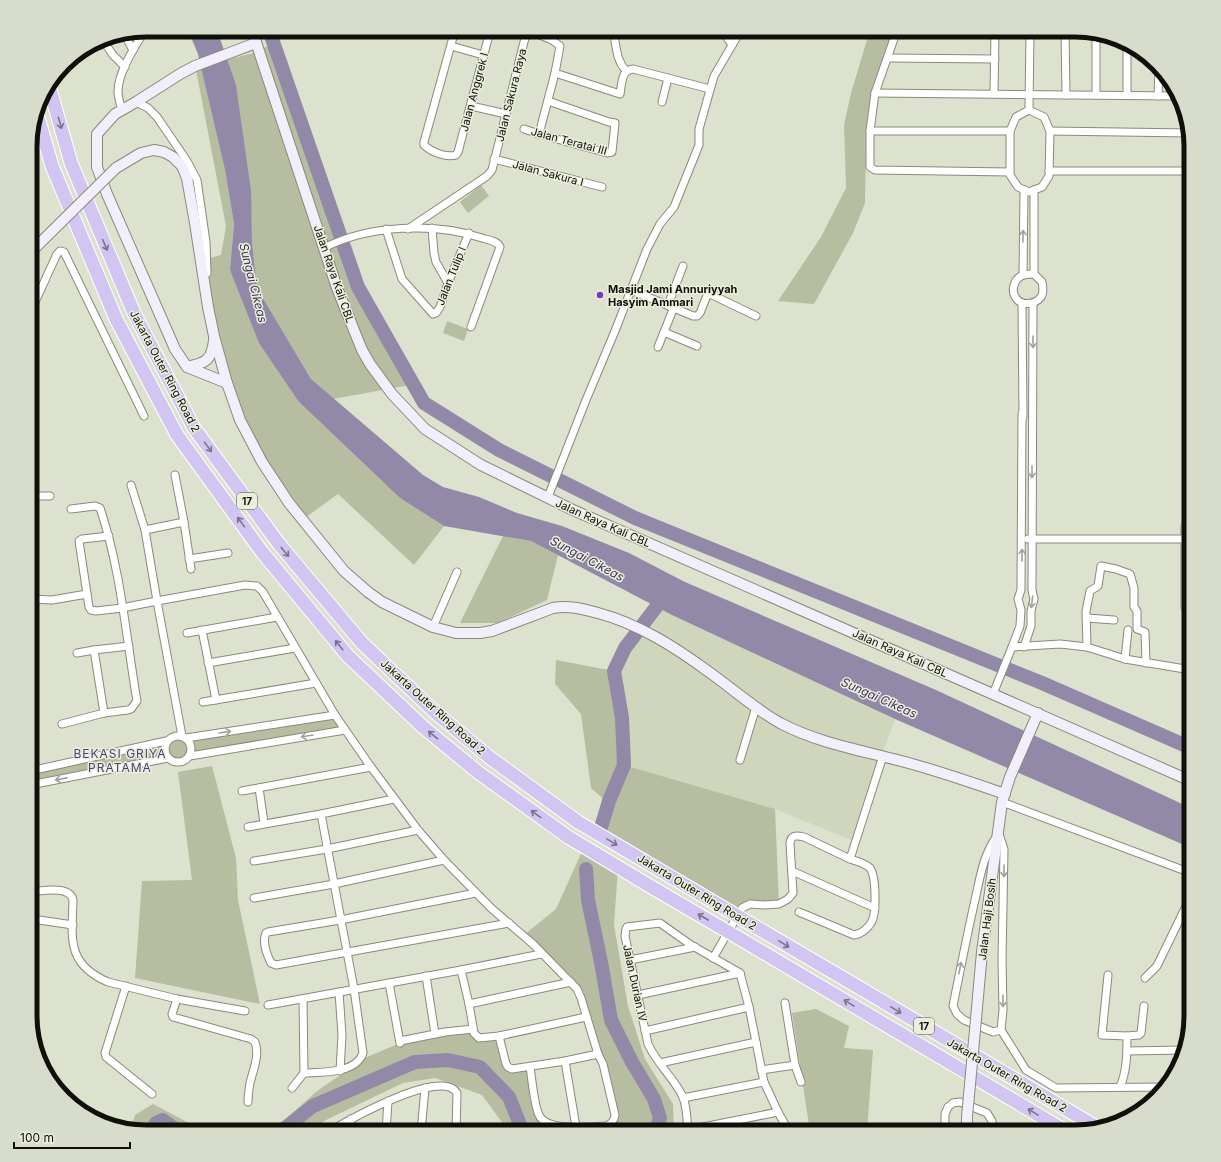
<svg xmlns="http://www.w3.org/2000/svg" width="1221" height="1162" font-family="Inter,sans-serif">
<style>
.built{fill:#cfd6bc}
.green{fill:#b6bda0}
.water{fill:#9289a8}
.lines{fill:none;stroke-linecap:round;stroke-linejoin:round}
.river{stroke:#9289a8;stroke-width:14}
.street-casing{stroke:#878b7a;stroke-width:9}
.secondary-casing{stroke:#878b7a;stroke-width:12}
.highway-casing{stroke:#fff;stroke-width:15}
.street{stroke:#fff;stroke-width:7}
.secondary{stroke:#f2eefb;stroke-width:10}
.highway{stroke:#d2c5f1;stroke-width:13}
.secondary-bridge-casing{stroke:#878b7a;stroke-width:12;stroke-linecap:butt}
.highway-bridge-casing{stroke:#fff;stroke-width:15;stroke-linecap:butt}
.secondary-bridge{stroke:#f2eefb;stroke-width:10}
.highway-bridge{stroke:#d2c5f1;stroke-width:13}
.oneway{stroke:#7a7489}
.oneway2{stroke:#9f9f9d}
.poi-dot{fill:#6f3db5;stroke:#eaefdc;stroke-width:1.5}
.labels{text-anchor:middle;stroke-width:3;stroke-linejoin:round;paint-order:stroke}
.shield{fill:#eaefdc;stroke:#515349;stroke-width:1}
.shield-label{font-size:10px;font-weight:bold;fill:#0f100a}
.street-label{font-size:11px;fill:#0f100a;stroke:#eaefdc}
.poi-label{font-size:11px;font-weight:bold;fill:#0f100a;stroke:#eaefdc;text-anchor:start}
.water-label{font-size:12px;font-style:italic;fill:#3f305c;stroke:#eaefdc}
.neighbourhood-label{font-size:12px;letter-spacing:1px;fill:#513b77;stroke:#eaefdc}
.rim{fill:none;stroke:#0f100a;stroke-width:5}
</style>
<rect width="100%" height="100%" fill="#dde2cf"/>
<path class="built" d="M657,607L895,719L851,840L775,809L624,765L622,718L614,671L627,647Z"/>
<g class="green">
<path d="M870,30H894L873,90L868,114L866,135L865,203L853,233L814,304L778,301L821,237L846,188L844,125L851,93Z"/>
<path d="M274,43L353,274L376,332L410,385L333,399L311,379L257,288L252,242L227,60L253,53Z"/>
<path d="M202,68L225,170L234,224L230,270L299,402L400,498L444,526L414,565L338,494L302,520L245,430L208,307L206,259L221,255L226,226L196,70Z"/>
<path d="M481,185L489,196L468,213L460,202Z"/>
<path d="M447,321L468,329L464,341L443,333Z"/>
<path d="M503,536L531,541L558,555L547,600L498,623H460Z"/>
<path d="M556,660L614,671L622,717L624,765L775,809L779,904H750L737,916L599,834L608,803L591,788L581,714L555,684Z"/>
<path d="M335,715L345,730L190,756C183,763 176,764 168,758L30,785V771L166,741L173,736H182Z"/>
<path d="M212,766L236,858L238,900L260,1004L135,978L142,881L192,880L178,772Z"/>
<path d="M584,847L618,867L614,925L628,1006L645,1059L673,1104L674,1132H509L482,1095L435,1078L403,1083L324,1121L313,1132H271L317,1091L367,1057L400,1043L473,1029L475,1035L499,1036L507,1066L530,1067L539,1117L549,1124L606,1126L615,1115L581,998L524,935L556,909Z"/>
<path d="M816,1009L849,1026L844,1048L873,1050L867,1132H810L792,1013Z"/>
<path d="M153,1104L206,1132H146L131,1129L135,1115Z"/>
</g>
<path class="water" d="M188,30H217L236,85L251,191L252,242L257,288L311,379L423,475L443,487L479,497L517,513L562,526L629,553L685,582L936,690L1191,808V848L895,719L672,615L531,541L444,526L400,498L299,402L259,343L230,270L234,224L225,170L198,54Z"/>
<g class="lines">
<g class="river">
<path d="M269,30L358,287L424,403L499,450L635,518L1042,683L1191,748"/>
<path d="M599,834L609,801L624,765L622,718L614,671L625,648L660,602"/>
<path d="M586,869L588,900L601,962L611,1020L632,1062L654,1099L660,1118L655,1132"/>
<path d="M151,1132L156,1123L163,1120L179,1132"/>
<path d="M280,1132L313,1106L387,1074L415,1062L448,1060L480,1067L509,1097L521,1127L527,1132"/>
</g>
<defs>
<g id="street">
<path d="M455,30L424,142V145C431,152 447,158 456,155L458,152L489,35"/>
<path d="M528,30L552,40L560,46L555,73L539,134"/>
<path d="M717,30L726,36L732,45"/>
<path d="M897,30L875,93L870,131V167L875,170L1010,172"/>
<path d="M1065,30L1066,95"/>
<path d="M124,34L133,50"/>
<path d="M1096,34V95"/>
<path d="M615,41C617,53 618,62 626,71"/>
<path d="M104,42L113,55L125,67"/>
<path d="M451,46L483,55"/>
<path d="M888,58L995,59"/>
<path d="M555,73L620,94C622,84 621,70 633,69L710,89"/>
<path d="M875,93L1178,96"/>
<path d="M994,94L995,30"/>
<path d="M1127,95V43"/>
<path d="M1158,96L1159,66"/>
<path d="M136,102L148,108L157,117L187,161L197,180L206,242L207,273"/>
<path d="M662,102L668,78"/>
<path d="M471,106L506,114"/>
<path d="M122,110C120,104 118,97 118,91C118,73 135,46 145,30"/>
<path d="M1029,110L1044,117L1050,131L1049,176L1042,187L1029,192L1018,187L1010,175V131L1016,117Z"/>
<path d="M1029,110L1030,30"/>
<path d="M524,129L539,134L607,153L612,152L615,123L609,122L548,101"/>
<path d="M870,131H1010"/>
<path d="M1050,131L1190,133"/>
<path d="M1190,134V171"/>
<path d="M494,159L602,187"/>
<path d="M1049,171H1191"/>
<path d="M432,228L434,253L436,262L448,283"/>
<path d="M386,229L402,279L433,314L436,313L440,307L448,283L469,233"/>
<path d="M408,229L487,176L492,170L527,30"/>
<path d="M324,248C368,225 435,222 482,238C488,240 498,241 500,247L471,327"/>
<path d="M1034,274L1042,282C1043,287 1044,293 1041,297C1035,305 1021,306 1016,298C1010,290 1015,277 1024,275C1027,274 1031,274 1034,274Z"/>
<path d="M1034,274V190"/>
<path d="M1023,275L1024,190"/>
<path d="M631,290L693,316H697L700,313L708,293L756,316"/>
<path d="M1022,303L1023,417"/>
<path d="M668,305L683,266"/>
<path d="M30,313L57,254L60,251L64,252L144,416"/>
<path d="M664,332L697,346"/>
<path d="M658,347L674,307"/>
<path d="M175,475L184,522L191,569"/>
<path d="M131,485L145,530L157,601L245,585L257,586L263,592L335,715L371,767L418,830L444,860L491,908L533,944L577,989L581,998L598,1054L603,1064L615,1115C614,1121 612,1124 606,1126C591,1127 546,1132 539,1115C534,1105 532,1079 530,1067"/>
<path d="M30,496H50"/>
<path d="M548,497L586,400L615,331L647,249L660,224L674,207L693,160L699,145V129L714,76L741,30"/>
<path d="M145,530L184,522"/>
<path d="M109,536L82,539L79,541L89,607L91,610L96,611L122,608L157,601L182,736"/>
<path d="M1028,539H1191"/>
<path d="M189,559L228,553"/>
<path d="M30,599L52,600L87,594"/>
<path d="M1185,608V526"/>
<path d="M1087,618L1114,620"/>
<path d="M433,627L457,572"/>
<path d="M202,630L216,700"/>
<path d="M187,633L277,617"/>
<path d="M1012,647L1020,626L1021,610L1018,599L1021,590L1022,414"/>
<path d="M1024,647L1031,626V611L1034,599L1032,590L1033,303"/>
<path d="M1087,647L1086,611L1090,591L1098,586L1101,566L1116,569L1130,574L1134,588V607L1137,611V629L1145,632L1146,663"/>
<path d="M77,653L94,650"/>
<path d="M1125,659L1128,630"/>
<path d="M208,663L295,648"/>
<path d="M993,694L1012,647L1060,644L1087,647L1125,659L1191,670"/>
<path d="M203,702L316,683"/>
<path d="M104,713L94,650L129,646"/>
<path d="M62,724L104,713L128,710L131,709L137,701C126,637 121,570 100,508L95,506L71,509"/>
<circle cx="178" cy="749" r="13"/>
<path d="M186,738L335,715"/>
<path d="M190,756L345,730"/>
<path d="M740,760L756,707"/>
<path d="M30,771L166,741"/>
<path d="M30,785L168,758"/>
<path d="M259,788L264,823"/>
<path d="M242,791L371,767"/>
<path d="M1002,802L1191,873"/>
<path d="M248,827L321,814L394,799"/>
<path d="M999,834L1004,849L1002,960L1003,1010L1001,1030L1026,1070L1056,1088L1164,1087"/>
<path d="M997,836C983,855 980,878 975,900C967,935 960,971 953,1006L957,1014L964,1020L993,1032L1001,1030"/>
<path d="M254,861L327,849L418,830"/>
<path d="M792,871L875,908"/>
<path d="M30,892C42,891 70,885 73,900C72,938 66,964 108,982L177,999L245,1011"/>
<path d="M476,893L340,920L268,932L266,933C262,942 267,955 271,963L276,965L509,923"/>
<path d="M254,898L334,884L444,860"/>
<path d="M799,912L854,935C861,934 867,929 871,923C877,914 876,876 870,868C865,863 856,861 850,859"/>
<path d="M30,916L39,920L73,925"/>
<path d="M713,958L742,908L750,904L764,905L779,904L788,899L793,893L790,843C791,835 796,835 804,837L850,859L883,756"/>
<path d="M630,960L695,947"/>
<path d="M461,970L469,1004L474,1033L479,1038L499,1036L586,1017"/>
<path d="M740,973L749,1007L764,1082L778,1112L789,1132"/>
<path d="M1108,975L1102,1035L1127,1036"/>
<path d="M426,976L435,1034"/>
<path d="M1145,978L1157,966L1191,896"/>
<path d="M389,983L400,1043"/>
<path d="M126,986L105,1053L106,1057L152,1094"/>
<path d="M339,992L342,1035L340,1071"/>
<path d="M638,995L740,973"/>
<path d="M177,999L172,1014L173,1017L251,1039L255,1042C260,1055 253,1070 250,1083C249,1089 248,1096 248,1102"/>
<path d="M785,1003L795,1065L801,1082"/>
<path d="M469,1004L571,982"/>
<path d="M268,1005L461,970L541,954"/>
<path d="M645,1031L749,1007"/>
<path d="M499,1036L506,1064L508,1067L512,1069L565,1061L598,1054"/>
<path d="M400,1041L445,1032L473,1029"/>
<path d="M1127,1051L1184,1050"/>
<path d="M565,1061L576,1127"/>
<path d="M660,1063L756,1042"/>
<path d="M761,1070L795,1065"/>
<path d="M304,1073C321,1072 356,1074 363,1053L354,989L321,814"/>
<path d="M1120,1087C1127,1071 1127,1053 1127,1036L1139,1035L1141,1033L1144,1006"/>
<path d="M292,1088L304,1073L303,999"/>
<path d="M683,1098L764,1082"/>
<path d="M688,1130L778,1112"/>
<path d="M328,1132C347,1121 442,1067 457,1093L456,1132"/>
<path d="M350,1132L351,1119"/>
<path d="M386,1132L388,1101"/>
<path d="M421,1132L425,1088"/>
<path d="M688,1132C687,1121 687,1107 683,1097C674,1078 657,1064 648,1044L625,936L626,929L627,927L660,923L691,945L740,973"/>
<path d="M945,1132V1114L948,1107L953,1103L960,1102L987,1113L992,1121V1132"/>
</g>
<g id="secondary">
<path d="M252,30L337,288L362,350L370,364L392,394L425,429L481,465L573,510L1191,781"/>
<path d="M116,168L141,153L154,150L164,152L173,157L182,166L187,178L195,223L208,307L214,336L227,383L240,420L262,462L289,503L344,571L368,592L382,602L433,627L456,633H480L492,631L553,608C569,605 583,609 598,613C639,624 675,647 709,672C733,689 755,709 780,723C818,743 860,750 901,761C936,770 970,782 1005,794"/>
<path d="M30,253L42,241"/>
<path d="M187,367C206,363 212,360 214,340"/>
<path d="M227,383L187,367L175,349L107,194L97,167V134L115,114L136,102L180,74L195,66L256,43"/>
<path d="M976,1019L982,952L1002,802L1010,777L1038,713"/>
<path d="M967,1132V1117"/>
</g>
<g id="highway">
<path d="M49,86L71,163L134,313L194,428L279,544L362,643L436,713L489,757L578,822"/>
<path d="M37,114L52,166L116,319L177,435L262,552L348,656L423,727L479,773L568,837"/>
<path d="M751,924L1098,1128"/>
<path d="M737,937L1067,1132"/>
</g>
</defs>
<use href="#street" class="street-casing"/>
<use href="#secondary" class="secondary-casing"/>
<use href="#highway" class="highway-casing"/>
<use href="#street" class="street"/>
<use href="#secondary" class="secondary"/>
<use href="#highway" class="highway"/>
<defs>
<g id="secondary-bridge">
<path d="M42,241L116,168"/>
<path d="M967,1117L976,1019"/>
</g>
<g id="highway-bridge">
<path d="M578,822L751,924"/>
<path d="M568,837L653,888L737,937"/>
</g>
</defs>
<use href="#secondary-bridge" class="secondary-bridge-casing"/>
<use href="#highway-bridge" class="highway-bridge-casing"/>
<use href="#secondary-bridge" class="secondary-bridge"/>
<use href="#highway-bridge" class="highway-bridge"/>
</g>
<defs><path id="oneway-shaft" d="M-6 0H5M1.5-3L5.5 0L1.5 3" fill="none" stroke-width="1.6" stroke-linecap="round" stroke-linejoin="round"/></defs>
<g class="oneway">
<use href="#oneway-shaft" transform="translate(60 123) rotate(74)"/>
<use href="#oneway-shaft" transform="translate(105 245) rotate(67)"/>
<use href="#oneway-shaft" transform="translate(208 447) rotate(54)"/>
<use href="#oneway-shaft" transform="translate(241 522) rotate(-126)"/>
<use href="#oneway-shaft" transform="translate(285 552) rotate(50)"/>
<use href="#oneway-shaft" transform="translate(339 645) rotate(-129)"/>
<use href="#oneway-shaft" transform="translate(433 735) rotate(-141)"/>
<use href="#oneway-shaft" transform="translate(536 814) rotate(-144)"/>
<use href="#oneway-shaft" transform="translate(612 842) rotate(31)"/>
<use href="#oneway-shaft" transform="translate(703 917) rotate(-150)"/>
<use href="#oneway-shaft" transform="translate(784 944) rotate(31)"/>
<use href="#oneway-shaft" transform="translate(849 1003) rotate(-149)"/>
<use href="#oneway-shaft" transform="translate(896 1010) rotate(31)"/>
<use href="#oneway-shaft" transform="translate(1033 1112) rotate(-149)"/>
</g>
<g class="oneway2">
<use href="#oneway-shaft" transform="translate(1023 236) rotate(-89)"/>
<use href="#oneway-shaft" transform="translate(1033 342) rotate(90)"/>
<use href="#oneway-shaft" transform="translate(1032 472) rotate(90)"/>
<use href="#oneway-shaft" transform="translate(1022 555) rotate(-89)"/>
<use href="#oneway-shaft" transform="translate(1032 602) rotate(96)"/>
<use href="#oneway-shaft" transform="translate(225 732) rotate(-9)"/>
<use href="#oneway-shaft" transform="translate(307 736) rotate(171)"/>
<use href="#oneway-shaft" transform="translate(61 779) rotate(169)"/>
<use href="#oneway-shaft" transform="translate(1004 871) rotate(90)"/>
<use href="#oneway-shaft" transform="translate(960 968) rotate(-79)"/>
<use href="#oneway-shaft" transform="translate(1003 1001) rotate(89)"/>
</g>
<circle class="poi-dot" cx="600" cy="295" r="4"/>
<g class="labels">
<g class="shield">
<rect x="237" y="493" width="20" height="16" rx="3"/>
<rect x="914" y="1018" width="20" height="16" rx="3"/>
</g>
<g class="shield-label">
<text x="247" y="505">17</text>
<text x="924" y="1030">17</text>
</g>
<g class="street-label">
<text transform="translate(474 92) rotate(-75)" y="4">Jalan Anggrek I</text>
<text transform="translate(511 95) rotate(-76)" y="4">Jalan Sakura Raya</text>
<text transform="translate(569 141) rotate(15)" y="4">Jalan Teratai III</text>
<text transform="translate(548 173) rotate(15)" y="4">Jalan Sakura I</text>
<text transform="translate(334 274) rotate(71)" y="4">Jalan Raya Kali CBL</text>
<text transform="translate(451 276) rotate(-68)" y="4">Jalan Tulip I</text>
<text transform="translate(165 371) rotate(62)" y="4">Jakarta Outer Ring Road 2</text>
<text transform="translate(603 523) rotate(24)" y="4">Jalan Raya Kali CBL</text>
<text transform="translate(900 653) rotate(24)" y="4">Jalan Raya Kali CBL</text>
<text transform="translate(433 707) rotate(42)" y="4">Jakarta Outer Ring Road 2</text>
<text transform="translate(697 892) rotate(31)" y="4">Jakarta Outer Ring Road 2</text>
<text transform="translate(987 919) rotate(-83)" y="4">Jalan Haji Bosih</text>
<text transform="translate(635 983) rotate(78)" y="4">Jalan Durian IV</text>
<text transform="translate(1007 1075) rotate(30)" y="4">Jakarta Outer Ring Road 2</text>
</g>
<g class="poi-label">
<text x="608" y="293">Masjid Jami Annuriyyah<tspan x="608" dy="13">Hasyim Ammari</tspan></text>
</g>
<g class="water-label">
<text transform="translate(253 283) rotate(76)" y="4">Sungai Cikeas</text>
<text transform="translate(587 559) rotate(28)" y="4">Sungai Cikeas</text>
<text transform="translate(879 698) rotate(24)" y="4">Sungai Cikeas</text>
</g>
<g class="neighbourhood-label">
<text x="120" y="758">BEKASI GRIYA<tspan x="120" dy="14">PRATAMA</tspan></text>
</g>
</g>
<path d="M0 0H1221V1162H0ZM146 37H1075A109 109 0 0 1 1184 146V1016A109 109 0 0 1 1075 1125H146A109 109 0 0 1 37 1016V146A109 109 0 0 1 146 37Z" fill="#d8ddcb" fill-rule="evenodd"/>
<path class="rim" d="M146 37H1075A109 109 0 0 1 1184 146V1016A109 109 0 0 1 1075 1125H146A109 109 0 0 1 37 1016V146A109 109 0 0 1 146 37Z"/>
<path d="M14 1142v6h116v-6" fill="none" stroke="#0f100a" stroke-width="2"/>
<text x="20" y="1142" font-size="12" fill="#0f100a" stroke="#eaefdc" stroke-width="3" paint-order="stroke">100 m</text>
</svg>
